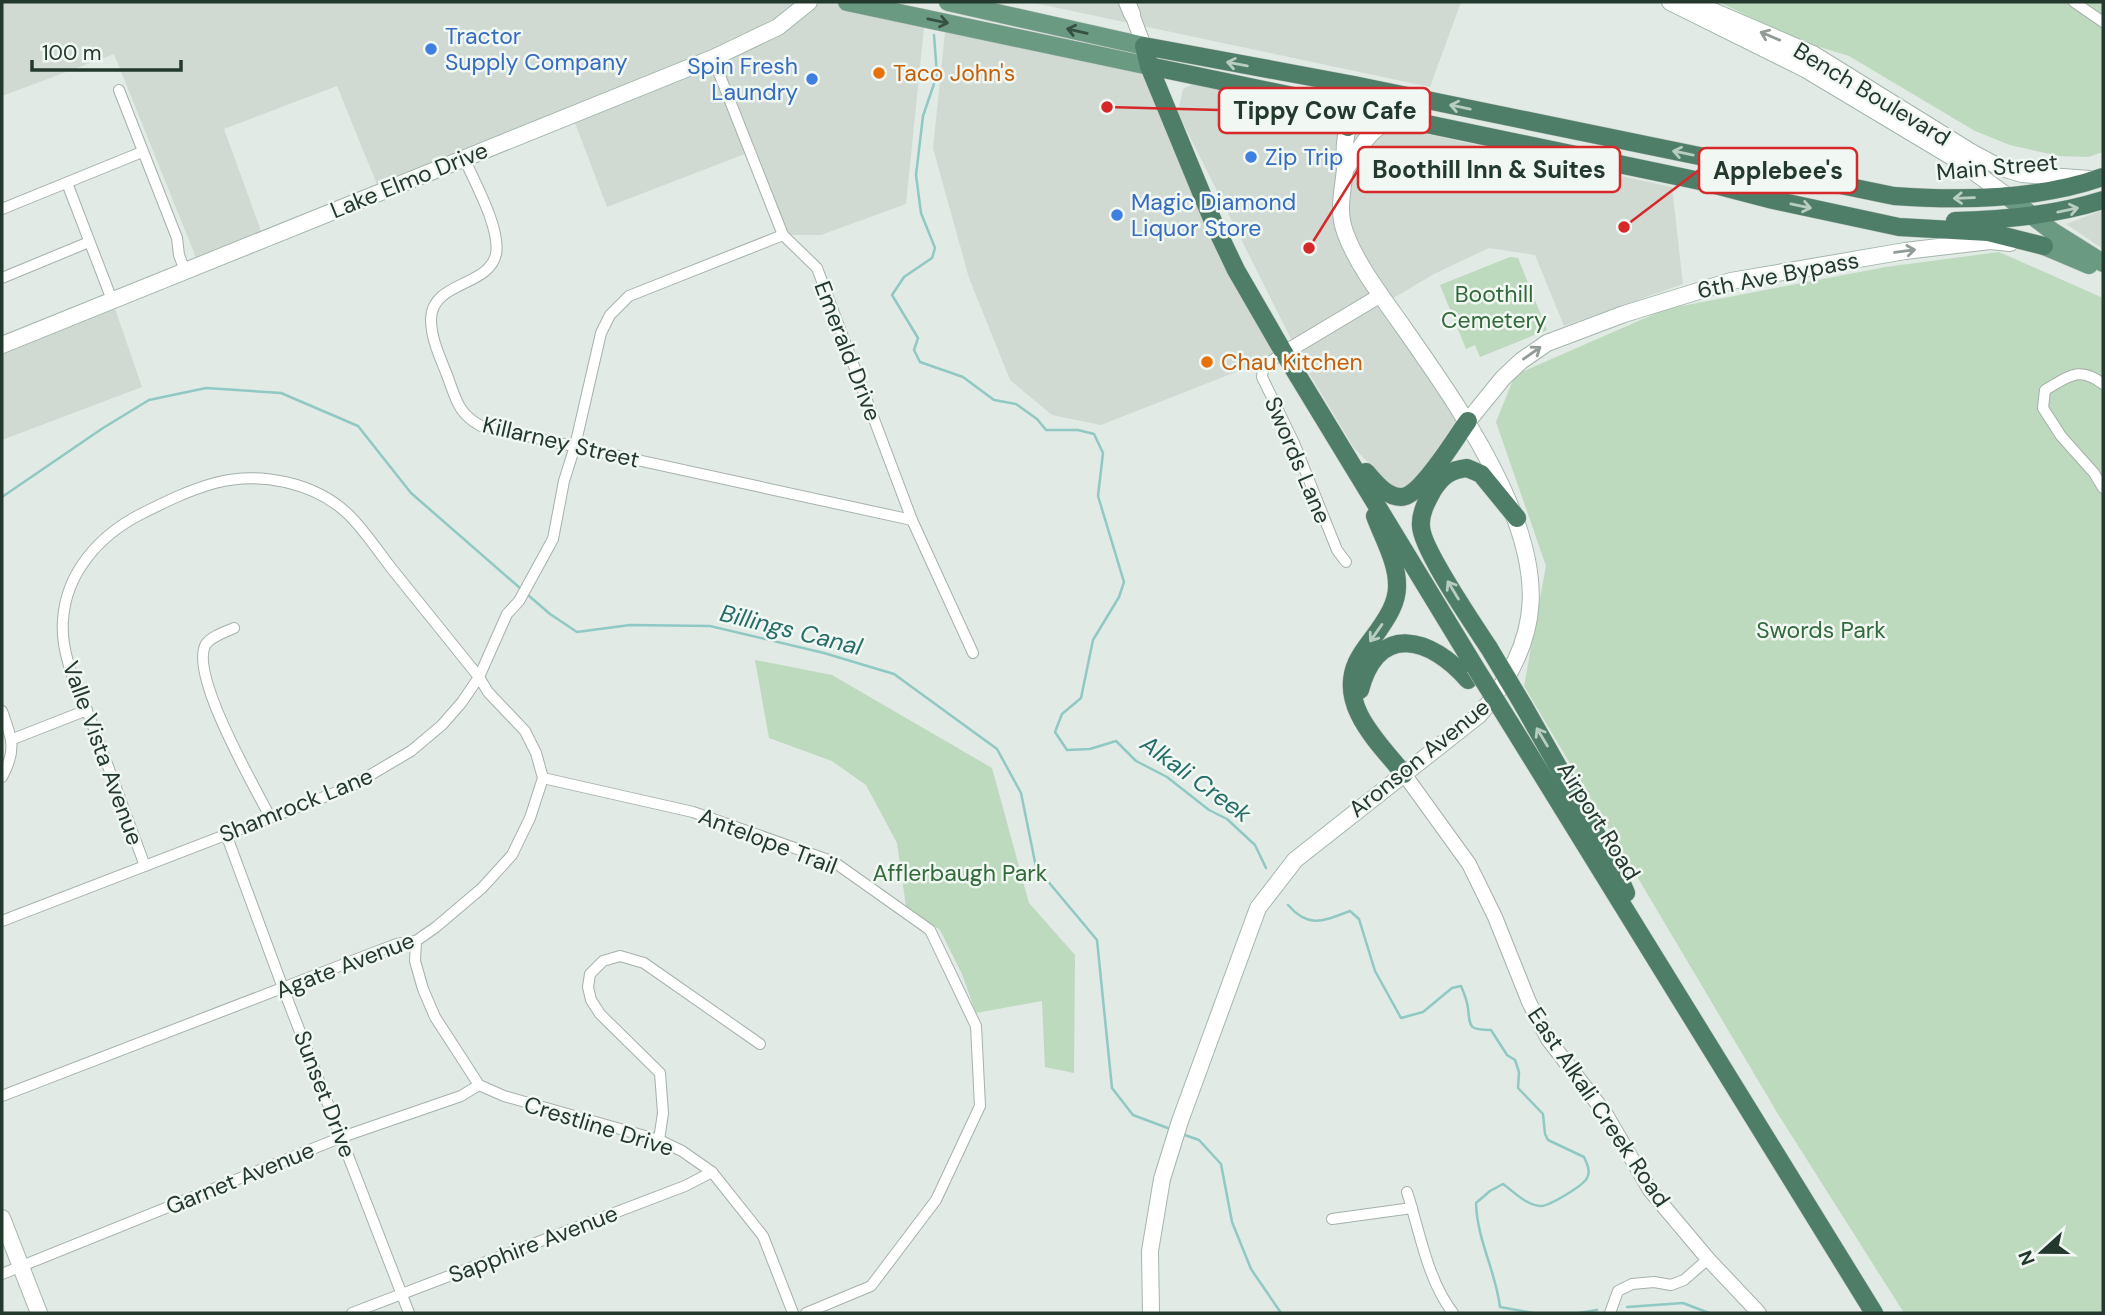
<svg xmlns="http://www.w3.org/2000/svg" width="2105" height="1315" font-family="'DM Sans',sans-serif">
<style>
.built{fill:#d0dad3}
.green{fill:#bdd9be}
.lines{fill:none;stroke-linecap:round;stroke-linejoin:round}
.stream{stroke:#90c8c4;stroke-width:2.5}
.minor-casing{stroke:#a5b1aa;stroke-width:12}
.tertiary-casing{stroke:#a5b1aa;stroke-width:16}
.secondary-casing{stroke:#a4b7ac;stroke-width:18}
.primary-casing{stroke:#bdc4c0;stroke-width:19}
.trunk-casing{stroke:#bdc4c0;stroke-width:19}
.minor{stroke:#fff;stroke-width:10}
.tertiary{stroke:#fff;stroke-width:14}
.secondary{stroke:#fff;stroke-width:16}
.primary{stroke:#6b9a83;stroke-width:18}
.trunk{stroke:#4f7e68;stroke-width:18}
.trunk-bridge-casing{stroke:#bdc4c0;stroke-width:19;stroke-linecap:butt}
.trunk-bridge{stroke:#4f7e68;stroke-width:18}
.oneway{stroke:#365143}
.oneway2{stroke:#929c96}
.oneway3{stroke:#b8cdc2}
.shop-dot{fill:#3f7fe0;stroke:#f1f7f3;stroke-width:2.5}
.food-dot{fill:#e8710a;stroke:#f1f7f3;stroke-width:2.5}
.labels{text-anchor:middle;stroke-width:5;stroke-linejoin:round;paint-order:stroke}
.shop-label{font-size:23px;fill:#366cbe;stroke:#f1f7f3;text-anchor:start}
.food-label{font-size:23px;fill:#c56008;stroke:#f1f7f3;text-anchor:start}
.street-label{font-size:23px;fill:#24392e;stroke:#f1f7f3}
.park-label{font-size:23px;fill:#336a3b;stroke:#f1f7f3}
.water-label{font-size:24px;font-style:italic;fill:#256d68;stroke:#f1f7f3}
.leader{fill:none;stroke:#d62828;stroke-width:2.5}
.callout-dot{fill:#d62828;stroke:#f1f7f3;stroke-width:2.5}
.callout{fill:#f1f7f3;stroke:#d62828;stroke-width:2.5}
.callout-label{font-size:24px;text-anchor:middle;font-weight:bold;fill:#24392e}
</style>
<rect width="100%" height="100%" fill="#e1eae4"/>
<g class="built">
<path d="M2,2H847L925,18L906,204L821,235H783L750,152L607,207L572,115L380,192L337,86L224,129L264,239L199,265L114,54L2,96Z"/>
<path d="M1030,2H1461L1430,87Z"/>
<path d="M946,23L1149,66L1284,353L1101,425L1052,415L1010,380L969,278L933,148Z"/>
<path d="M1193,84L1672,187L1683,284L1564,326L1535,255L1489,248L1434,274L1380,306L1458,418L1409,490H1395L1354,448L1303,363L1178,113L1183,89Z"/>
<path d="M2103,210V249L2066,224Z"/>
<path d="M112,300L142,387L2,440V345Z"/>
</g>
<g class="green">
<path d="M1719,2H2103V152L2088,157L2059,156L2010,145L1975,131L1849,56L1800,41Z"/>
<path d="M1999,252L2103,298V1313H1904L1778,1114L1524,686L1546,566L1496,422L1515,375L1666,309L1886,267Z"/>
<path d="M1510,257L1518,258L1547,330L1480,357L1475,345L1466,349L1440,285Z"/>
<path d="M755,660L832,675L992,768L1029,903L1075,955L1074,1073L1045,1067L1042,1001L976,1013L962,974L940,930L906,906L897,843L866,785L832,761L769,738Z"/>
</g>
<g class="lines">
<g class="stream">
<path d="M934,35L937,75L923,116L916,175L921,213L935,248L932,258L904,277L892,295L918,338L914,350L920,362L963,377L994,400L1016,404L1037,419L1046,430H1078L1094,434L1103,453L1098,496L1124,582L1119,597L1093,640L1081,698L1062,714L1055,732L1067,750L1090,749L1116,741L1136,761L1167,777L1209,810L1227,819L1255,845L1266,868"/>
<path d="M2,497L103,428L149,400L206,388L281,393L358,426L411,493L520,588"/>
<path d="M528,595L550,614L577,632L630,625L710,626L824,653L894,674L997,749L1021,793L1036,867L1097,940L1112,1088L1133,1115L1173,1130"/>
<path d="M1288,905C1309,929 1323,921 1350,911L1359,919L1375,971L1401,1018L1423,1012L1452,988L1461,986C1464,993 1467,1000 1468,1008C1470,1028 1469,1030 1491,1030L1507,1055L1515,1060L1519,1072L1518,1088L1543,1114L1545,1134L1548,1140L1584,1157C1587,1164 1591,1171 1587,1178C1583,1186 1549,1206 1541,1206C1527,1206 1513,1191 1503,1184L1490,1191L1476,1203C1477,1240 1496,1272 1500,1307L1533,1313"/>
<path d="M1182,1134L1199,1140L1221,1164L1232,1222L1251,1269L1281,1313"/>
<path d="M1627,1307L1683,1303L1709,1313"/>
<path d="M1579,1313L1597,1310"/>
</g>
<defs>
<g id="minor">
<path d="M2074,2L2103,22"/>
<path d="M713,58L783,235L817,268L912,520L973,653"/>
<path d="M119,90L177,238L179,255L185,271"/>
<path d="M464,158C474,181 501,229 496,254C489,287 432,281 431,319C431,339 440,357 447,375C456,399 458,414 481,426L912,520"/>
<path d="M67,183L112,300"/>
<path d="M2,209L142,152"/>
<path d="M2,278L89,242"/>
<path d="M1284,353C1274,359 1262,364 1262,377L1294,443L1337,550L1346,562"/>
<path d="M2103,384C2079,365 2068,377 2045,390L2043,408L2061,436L2094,473L2103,488"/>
<path d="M234,628C225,632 212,636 206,644C188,673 255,787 270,817"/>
<path d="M2,711C12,738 17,750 2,777"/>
<path d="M13,739L87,710"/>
<path d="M543,778L693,812L834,862L930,930L976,1026L980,1106L936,1200L871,1286L806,1313"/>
<path d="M226,834L283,988L409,1313"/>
<path d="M2,921L350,787L411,751L442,725L462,702L479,677L507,614L519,601L553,539L564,481L575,446L601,333L610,315L629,296L783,235"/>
<path d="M416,941L415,961L423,989L435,1017L479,1085L504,1096L659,1140L682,1151L712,1172L763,1236L793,1313"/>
<path d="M2,1096L378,951L397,944L416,941L436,927L482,888L512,855L530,818L543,778L536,753L525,731L488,692L479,677C450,641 421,605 392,569C378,551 365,531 349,515C315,482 259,471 215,483C189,490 165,502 141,514C100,535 66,572 63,620C60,657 80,693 93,726C110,773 128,819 145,866"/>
<path d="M659,1140L663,1113L660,1073L600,1014L591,1000L588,987L590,974L603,961L620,956L644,963L760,1044"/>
<path d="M1407,1192C1420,1232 1427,1279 1453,1313"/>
<path d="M1332,1219L1412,1208"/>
<path d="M2,1274L342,1137L461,1096L479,1085"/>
<path d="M352,1313L685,1186L712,1172"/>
<path d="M1610,1313L1618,1291L1632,1284L1654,1282L1671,1285L1684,1280L1708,1259"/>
</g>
<g id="tertiary">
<path d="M1132,14L1144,46"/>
<path d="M1284,353L1381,295"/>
<path d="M1404,774L1469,864L1495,917L1529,1002L1548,1039L1605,1113L1650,1190L1708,1259L1759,1313"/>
</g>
<g id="secondary">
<path d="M1127,2L1132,14"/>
<path d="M1670,2L1805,69L1962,163L2007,196"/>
<path d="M1692,2L1813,54L1971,152L1999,167L2022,174L2090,179"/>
<path d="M1346,168C1365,144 1366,128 1399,118"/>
<path d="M2,345L713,58L778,27L809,2"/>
<path d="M1468,421L1503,378L1521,361L1547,343L1624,314L1731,281L1905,251L1990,241L2010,243"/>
<path d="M2,1218L39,1313"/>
<path d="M1151,1313L1150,1251L1162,1179L1180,1121L1258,908L1295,860L1479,715C1546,639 1542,572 1501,485C1475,430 1441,381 1406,331C1386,302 1357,266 1345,232C1337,210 1343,191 1345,169C1346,161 1344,152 1345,143C1348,124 1351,105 1354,85"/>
</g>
<g id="primary">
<path d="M847,2L1149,66"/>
<path d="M948,2L1144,46"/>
<path d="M2007,196L2052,231L2103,263"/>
<path d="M2044,246L2089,265"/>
</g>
<g id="trunk">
<path d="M1149,66L1700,181L1773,200L1899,227L1988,232L2044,246"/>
<path d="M1273,97L1295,110L1338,121L1348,127"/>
<path d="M1955,221C2005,220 2055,215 2103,200"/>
<path d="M1366,472C1375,482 1386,497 1401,497C1421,497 1455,438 1468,421"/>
<path d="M1375,516C1383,538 1398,563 1397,587C1397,603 1387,618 1378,631C1371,641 1362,651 1357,662C1337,705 1379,743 1404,774"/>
<path d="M1489,648C1474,625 1421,548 1421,526C1420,513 1427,501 1433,490C1442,476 1450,470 1467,468L1481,474L1517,518"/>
<path d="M1475,667L1284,353L1236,270L1215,226L1149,66L1144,46L1354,85L1894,196C1962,201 2038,200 2103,177"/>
<path d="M1360,690C1378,622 1431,637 1468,680"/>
<path d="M1523,705L1615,867L1626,893"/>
<path d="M1510,723L1874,1313"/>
</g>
</defs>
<use href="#minor" class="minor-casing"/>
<use href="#tertiary" class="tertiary-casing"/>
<use href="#secondary" class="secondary-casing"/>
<use href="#primary" class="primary-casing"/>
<use href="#trunk" class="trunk-casing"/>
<use href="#minor" class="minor"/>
<use href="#tertiary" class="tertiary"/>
<use href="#secondary" class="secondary"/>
<use href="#primary" class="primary"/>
<use href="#trunk" class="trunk"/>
<defs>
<g id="trunk-bridge">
<path d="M1489,648L1523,705"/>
<path d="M1475,667L1510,723"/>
</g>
</defs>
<use href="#trunk-bridge" class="trunk-bridge-casing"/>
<use href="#trunk-bridge" class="trunk-bridge"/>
</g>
<defs><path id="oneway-shaft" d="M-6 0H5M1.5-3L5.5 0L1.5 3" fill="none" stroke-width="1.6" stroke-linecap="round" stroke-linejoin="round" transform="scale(1.75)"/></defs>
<g class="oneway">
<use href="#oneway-shaft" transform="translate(938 21) rotate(12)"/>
<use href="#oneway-shaft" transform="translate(1077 31) rotate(-167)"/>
</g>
<g class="oneway2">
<use href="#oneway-shaft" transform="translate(1770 36) rotate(-157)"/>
<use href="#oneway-shaft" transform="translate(1905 251) rotate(-8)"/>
<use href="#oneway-shaft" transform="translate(1532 353) rotate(-35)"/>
</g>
<g class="oneway3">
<use href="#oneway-shaft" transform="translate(1237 64) rotate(-170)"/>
<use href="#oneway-shaft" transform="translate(1460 107) rotate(-168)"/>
<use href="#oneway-shaft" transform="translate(1683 153) rotate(-168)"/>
<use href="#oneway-shaft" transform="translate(1964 198) rotate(178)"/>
<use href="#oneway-shaft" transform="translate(1801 206) rotate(12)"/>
<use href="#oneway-shaft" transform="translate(2068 210) rotate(-12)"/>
<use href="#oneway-shaft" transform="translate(1453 590) rotate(-121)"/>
<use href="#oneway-shaft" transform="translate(1376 633) rotate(125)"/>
<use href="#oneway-shaft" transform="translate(1542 737) rotate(-121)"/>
</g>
<g class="shop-dot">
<circle cx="431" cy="49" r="7"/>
<circle cx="812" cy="79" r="7"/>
<circle cx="1251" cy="157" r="7"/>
<circle cx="1117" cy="215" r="7"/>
</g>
<g class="food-dot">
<circle cx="879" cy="73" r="7"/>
<circle cx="1207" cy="362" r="7"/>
</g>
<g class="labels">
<g class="shop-label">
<text x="445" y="44">Tractor<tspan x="445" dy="26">Supply Company</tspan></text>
<text x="798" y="74" text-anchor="end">Spin Fresh<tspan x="798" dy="26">Laundry</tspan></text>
<text x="1265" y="165">Zip Trip</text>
<text x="1131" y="210">Magic Diamond<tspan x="1131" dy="26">Liquor Store</tspan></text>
</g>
<g class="food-label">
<text x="893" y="81">Taco John's</text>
<text x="1221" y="370">Chau Kitchen</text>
</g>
<g class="street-label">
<text transform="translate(1872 94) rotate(31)" y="8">Bench Boulevard</text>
<text transform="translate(1997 167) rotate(-5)" y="8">Main Street</text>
<text transform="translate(409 180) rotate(-22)" y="8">Lake Elmo Drive</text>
<text transform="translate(1778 275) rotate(-11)" y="8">6th Ave Bypass</text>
<text transform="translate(848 351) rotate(69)" y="8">Emerald Drive</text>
<text transform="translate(561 442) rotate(13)" y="8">Killarney Street</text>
<text transform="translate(1298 460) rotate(67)" y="8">Swords Lane</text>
<text transform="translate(103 753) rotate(70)" y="8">Valle Vista Avenue</text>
<text transform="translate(1419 758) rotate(-39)" y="8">Aronson Avenue</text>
<text transform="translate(296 805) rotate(-22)" y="8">Shamrock Lane</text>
<text transform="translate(1599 821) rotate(58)" y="8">Airport Road</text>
<text transform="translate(768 841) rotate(21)" y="8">Antelope Trail</text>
<text transform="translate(345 965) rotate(-21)" y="8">Agate Avenue</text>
<text transform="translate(325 1094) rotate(69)" y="8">Sunset Drive</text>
<text transform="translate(1599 1107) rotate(56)" y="8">East Alkali Creek Road</text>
<text transform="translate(599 1126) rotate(17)" y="8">Crestline Drive</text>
<text transform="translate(240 1178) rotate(-22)" y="8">Garnet Avenue</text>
<text transform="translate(533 1244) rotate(-21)" y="8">Sapphire Avenue</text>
</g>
<g class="park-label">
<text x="1494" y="302">Boothill<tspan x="1494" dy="26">Cemetery</tspan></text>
<text x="1821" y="638">Swords Park</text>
<text x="960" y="881">Afflerbaugh Park</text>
</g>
<g class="water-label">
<text transform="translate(791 630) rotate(14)" y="8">Billings Canal</text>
<text transform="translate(1196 779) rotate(36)" y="8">Alkali Creek</text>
</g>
</g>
<path class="leader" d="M1107 107L1219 110M1309 248L1358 170M1624 227L1699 170"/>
<g class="callout-dot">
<circle cx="1107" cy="107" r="7"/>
<circle cx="1309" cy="248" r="7"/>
<circle cx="1624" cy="227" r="7"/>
</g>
<g class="callout">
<rect x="1219" y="88" width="211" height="45" rx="7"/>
<rect x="1358" y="147" width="262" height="45" rx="7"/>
<rect x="1699" y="148" width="158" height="45" rx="7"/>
</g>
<g class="callout-label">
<text x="1325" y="119">Tippy Cow Cafe</text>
<text x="1489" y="178">Boothill Inn &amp; Suites</text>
<text x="1778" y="179">Applebee's</text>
</g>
<rect width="2105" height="1315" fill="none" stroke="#24392e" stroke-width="7"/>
<g transform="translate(2042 1252) rotate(249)" stroke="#f1f7f3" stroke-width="5" paint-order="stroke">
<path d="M0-5L12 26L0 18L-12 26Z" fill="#24392e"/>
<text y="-10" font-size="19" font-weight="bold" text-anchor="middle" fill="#24392e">N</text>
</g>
<path d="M32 60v10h149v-10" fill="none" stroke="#24392e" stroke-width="3.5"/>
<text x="42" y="60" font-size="21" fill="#24392e" stroke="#f1f7f3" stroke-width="5" paint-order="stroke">100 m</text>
</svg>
